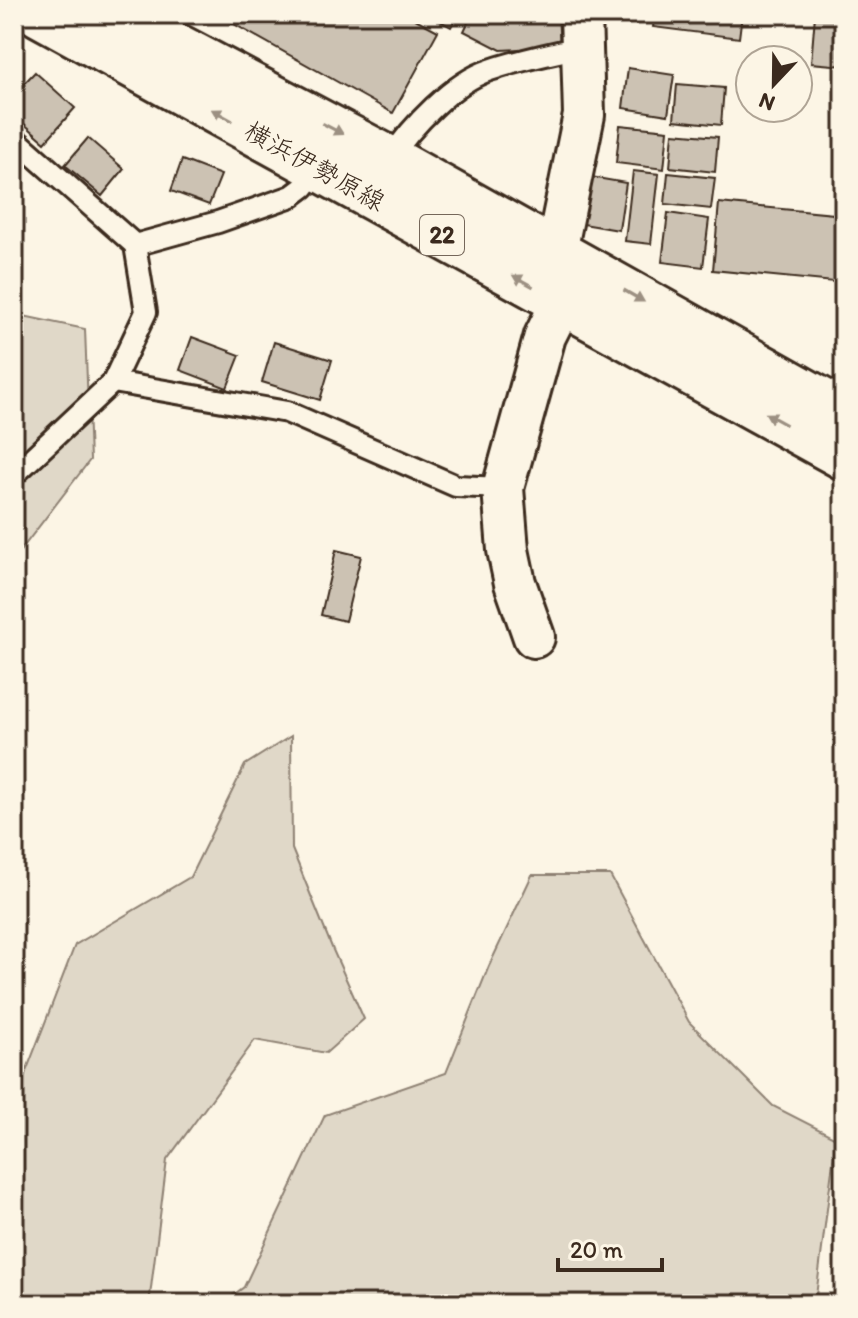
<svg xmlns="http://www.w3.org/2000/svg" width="858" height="1318" font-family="Itim,'Klee One',sans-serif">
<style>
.green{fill:#e0d8c8;stroke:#8e8173;stroke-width:2}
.building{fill:#ccc2b3;stroke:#3b2a1e;stroke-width:2}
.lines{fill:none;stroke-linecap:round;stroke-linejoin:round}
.service-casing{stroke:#3b2a1e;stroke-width:26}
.minor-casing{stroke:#3b2a1e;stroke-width:46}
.primary-casing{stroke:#3b2a1e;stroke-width:50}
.service{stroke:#fcf5e5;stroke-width:20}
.minor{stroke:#fcf5e5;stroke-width:40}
.primary{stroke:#fcf5e5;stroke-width:44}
.oneway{fill:#9c9082}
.labels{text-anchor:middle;stroke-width:6;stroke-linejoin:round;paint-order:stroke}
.shield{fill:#fcf5e5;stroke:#75675a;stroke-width:2}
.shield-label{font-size:24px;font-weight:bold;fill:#3b2a1e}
.street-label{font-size:26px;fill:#3b2a1e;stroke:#fcf5e5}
</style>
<rect width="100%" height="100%" fill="#fcf5e5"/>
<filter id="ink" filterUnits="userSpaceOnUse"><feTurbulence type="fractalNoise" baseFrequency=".0125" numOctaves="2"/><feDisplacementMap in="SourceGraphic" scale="16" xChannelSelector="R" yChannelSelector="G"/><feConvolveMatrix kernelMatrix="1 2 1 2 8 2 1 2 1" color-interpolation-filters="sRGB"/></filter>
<g filter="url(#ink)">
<g class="green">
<path d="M14,314L85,329L90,460L14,559Z"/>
<path d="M291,736L292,849L333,950L364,1019L326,1053L255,1040L167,1160L149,1304H14V1103L75,945L190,877L245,765Z"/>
<path d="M532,875H610L689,1022L773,1106L836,1138L815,1304H221L244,1287L325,1115L446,1073L489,966Z"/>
</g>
<g class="building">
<path d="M216,14H406L438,31L393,113Z"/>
<path d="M427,14H458L451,27Z"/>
<path d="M472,14H558L560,47L501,50L464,31Z"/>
<path d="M655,14H742L739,38L653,27Z"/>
<path d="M815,15L844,18V66L811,63Z"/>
<path d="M628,68L674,75L668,115L623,108Z"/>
<path d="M35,72L75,108L45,142L14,115V94Z"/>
<path d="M677,84L724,88L721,125L674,120Z"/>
<path d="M620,125L668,130L664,169L616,163Z"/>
<path d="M673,133L718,137L715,172L670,167Z"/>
<path d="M88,138L124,169L102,196L65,165Z"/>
<path d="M182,160L221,175L209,205L171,191Z"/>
<path d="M633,171L659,174L651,244L625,241Z"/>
<path d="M668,173L715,178L711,209L665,204Z"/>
<path d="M591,177L626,183L619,230L583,224Z"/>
<path d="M719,203L844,215V283L713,270Z"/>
<path d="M668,213L709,219L703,267L662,262Z"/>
<path d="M192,337L240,355L227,388L180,370Z"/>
<path d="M274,342L332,360L320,400L262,382Z"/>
<path d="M336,550L361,556L345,621L321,615Z"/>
</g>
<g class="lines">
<defs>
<g id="service">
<path d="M14,138L135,245L146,312L113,382L14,475"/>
<path d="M390,159C411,127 453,82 490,70C519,60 550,54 580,47"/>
<path d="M135,245L218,222L292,196L304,187L319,168"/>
<path d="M113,382L287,412L456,486L503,488"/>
</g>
<g id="minor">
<path d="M556,252L584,115L581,14"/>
<path d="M534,637L515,583L508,550L503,488L545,336L562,302"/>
</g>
<g id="primary">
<path d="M39,14L844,457"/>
<path d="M116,14L390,159L844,413"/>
</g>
</defs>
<use href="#service" class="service-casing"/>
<use href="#minor" class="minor-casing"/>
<use href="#primary" class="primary-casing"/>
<use href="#service" class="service"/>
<use href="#minor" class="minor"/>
<use href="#primary" class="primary"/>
</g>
<defs><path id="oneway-solid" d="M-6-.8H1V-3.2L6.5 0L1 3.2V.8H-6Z" transform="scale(2)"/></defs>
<g class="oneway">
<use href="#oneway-solid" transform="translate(222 115) rotate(-151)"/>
<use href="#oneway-solid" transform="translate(333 129) rotate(28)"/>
<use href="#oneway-solid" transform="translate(523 281) rotate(-151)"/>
<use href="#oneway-solid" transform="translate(634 296) rotate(30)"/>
<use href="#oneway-solid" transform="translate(776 419) rotate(-151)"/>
</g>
</g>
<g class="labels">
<rect class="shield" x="420" y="215" width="44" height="40" rx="6"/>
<g class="shield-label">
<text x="442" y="243">22</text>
</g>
<g class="street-label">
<text transform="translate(315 166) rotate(29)" y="9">横浜伊勢原線</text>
</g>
</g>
<rect width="858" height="1318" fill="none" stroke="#fcf5e5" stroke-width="48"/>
<rect x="24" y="24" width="810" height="1270" fill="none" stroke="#3b2a1e" stroke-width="3" filter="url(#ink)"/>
<g transform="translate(774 84) rotate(202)"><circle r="38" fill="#fcf5e5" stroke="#afa495" stroke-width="2"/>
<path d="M0-6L14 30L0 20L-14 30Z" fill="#3b2a1e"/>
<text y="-12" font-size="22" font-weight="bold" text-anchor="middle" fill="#3b2a1e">N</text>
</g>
<path d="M558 1258v12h104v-12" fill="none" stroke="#3b2a1e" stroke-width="4"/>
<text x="570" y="1258" font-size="24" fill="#3b2a1e" stroke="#fcf5e5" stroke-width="6" paint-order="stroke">20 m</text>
</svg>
